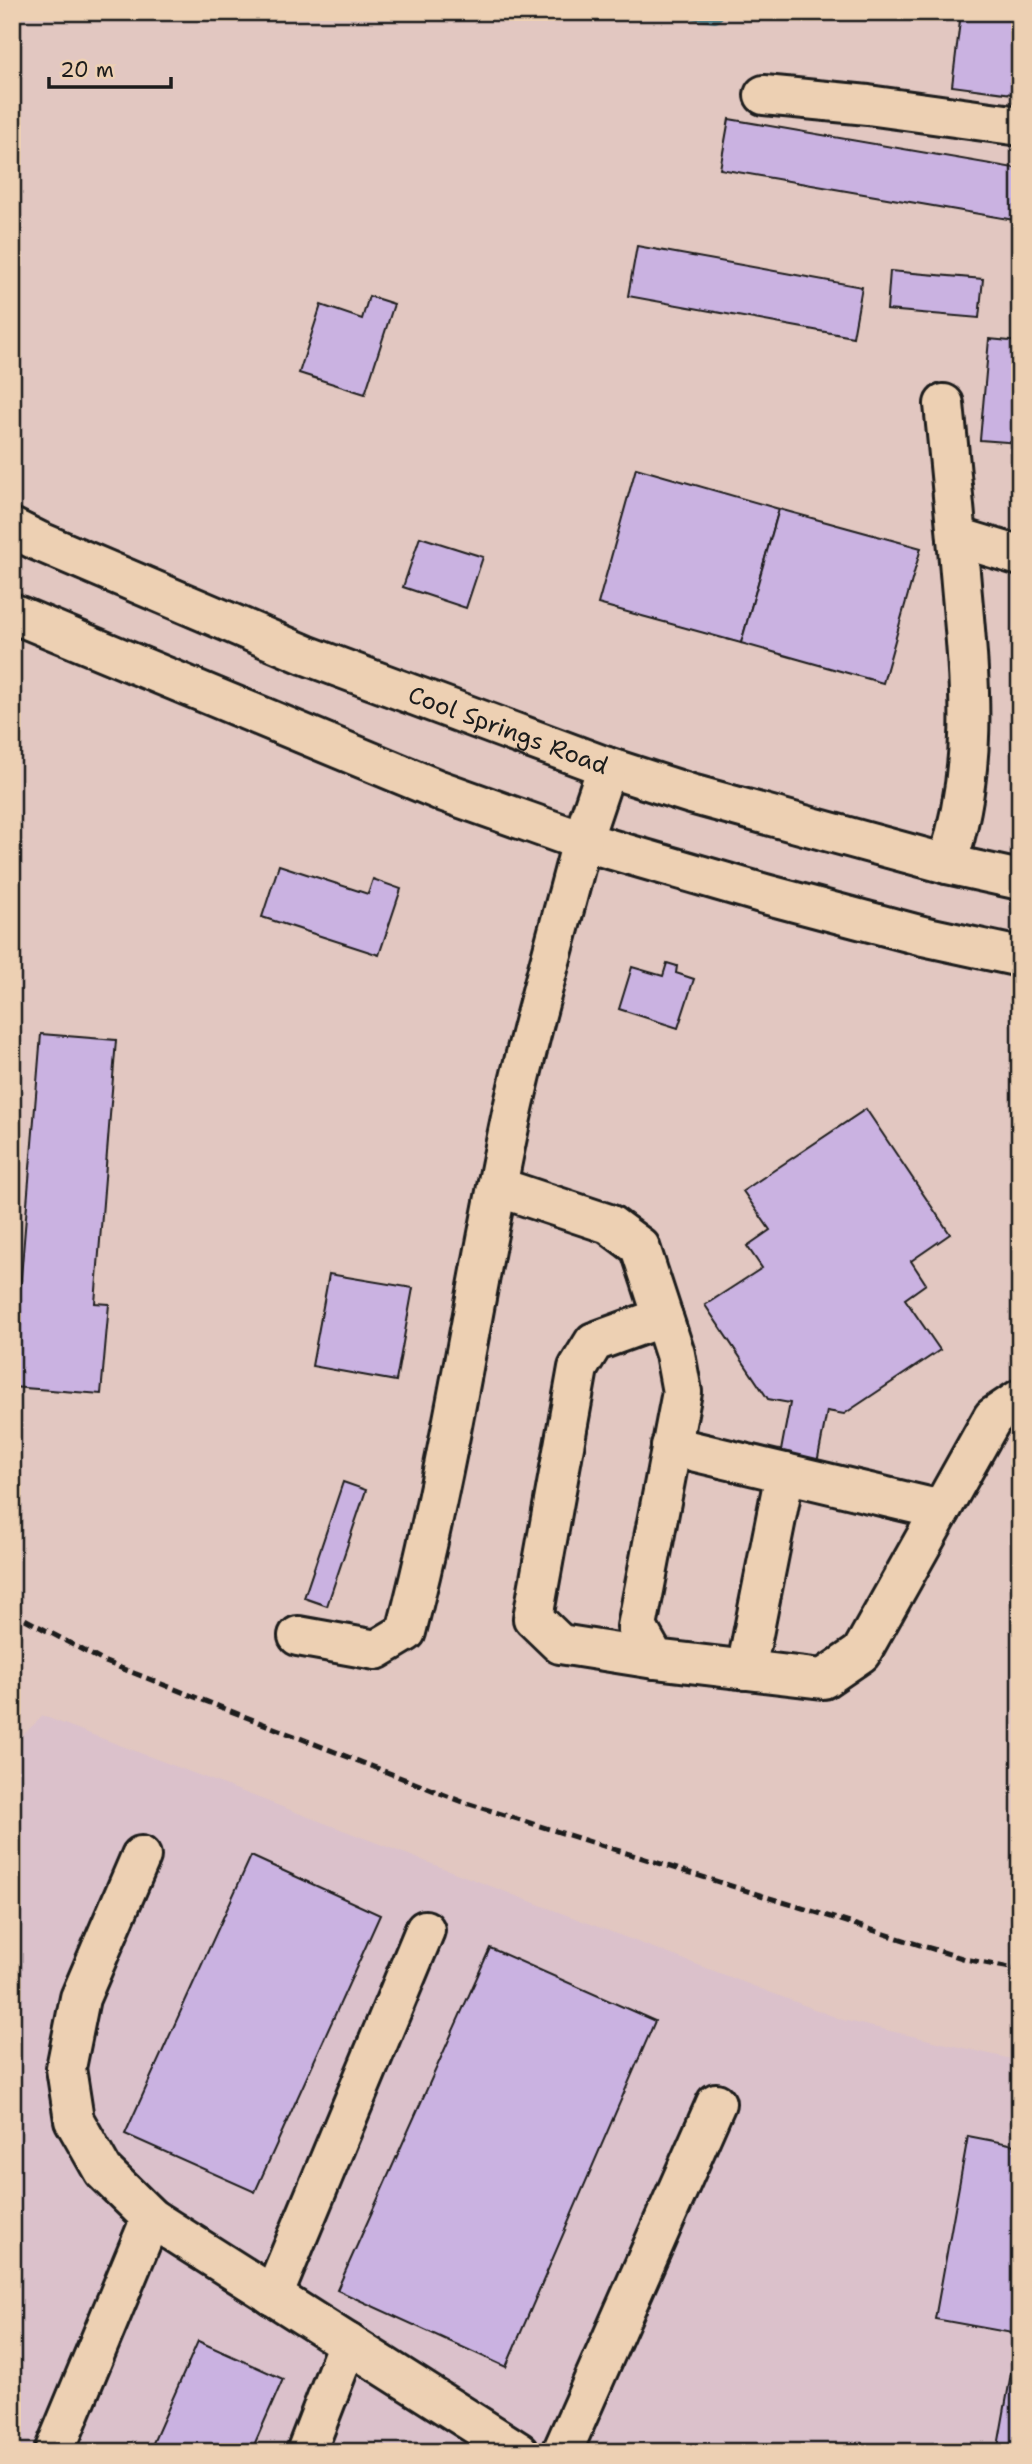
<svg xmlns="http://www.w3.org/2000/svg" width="1032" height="2464" font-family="'Shantell Sans',sans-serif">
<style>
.built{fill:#dbc1cb}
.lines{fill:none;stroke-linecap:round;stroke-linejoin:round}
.stream{stroke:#578490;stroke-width:12}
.building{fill:#cab2e1;stroke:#1c1c1c;stroke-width:2}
.minor-casing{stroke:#1c1c1c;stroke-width:44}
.major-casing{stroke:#1c1c1c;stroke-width:44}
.minor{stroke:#edd0b3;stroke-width:38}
.major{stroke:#edd0b3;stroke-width:38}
.rail{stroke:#1c1c1c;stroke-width:5;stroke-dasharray:10 5;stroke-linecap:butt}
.labels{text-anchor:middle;stroke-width:5;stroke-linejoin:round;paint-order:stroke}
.street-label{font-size:24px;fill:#1c1c1c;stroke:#edd0b3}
</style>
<rect width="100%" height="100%" fill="#e2c7c1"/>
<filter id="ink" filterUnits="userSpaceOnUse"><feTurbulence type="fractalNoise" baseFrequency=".0143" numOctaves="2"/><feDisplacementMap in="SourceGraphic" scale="14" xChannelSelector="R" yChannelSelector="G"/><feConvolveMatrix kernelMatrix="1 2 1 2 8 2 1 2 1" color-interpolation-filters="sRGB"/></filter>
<g filter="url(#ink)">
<path class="built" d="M43,1716L843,2020L1020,2061V2452H12V1745Z"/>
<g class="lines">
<path class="stream" d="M686,12L715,17L720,12"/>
</g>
<g class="building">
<path d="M961,13L1020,20V95L952,86Z"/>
<path d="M729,119L1020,169V221L720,169Z"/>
<path d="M637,246L862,287L853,337L628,296Z"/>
<path d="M890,271L983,279L979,318L887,310Z"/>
<path d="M369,296L394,304L365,394L299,373L321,305L362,319Z"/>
<path d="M989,339L1020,342V443L980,440Z"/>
<path d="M636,468L779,509L741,643L598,604Z"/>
<path d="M779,509L921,548L883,683L741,643Z"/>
<path d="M420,537L483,557L466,608L403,587Z"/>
<path d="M279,865L368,894L373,879L401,889L379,955L262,917Z"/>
<path d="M667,963L677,966L676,973L694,979L678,1028L619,1009L632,967L663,976Z"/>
<path d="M41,1034L116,1040L95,1303L109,1304L101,1394L12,1387Z"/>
<path d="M866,1109L950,1234L911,1261L926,1284L905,1299L940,1350L844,1414L827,1411L817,1463L780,1456L790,1403L768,1399L705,1305L762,1268L747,1246L770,1230L743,1191Z"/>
<path d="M329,1274L413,1288L396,1381L312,1366Z"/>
<path d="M343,1482L366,1490L327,1606L304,1598Z"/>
<path d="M251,1856L380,1915L255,2192L125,2134Z"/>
<path d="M490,1948L655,2021L506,2367L337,2290Z"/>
<path d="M968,2136L1020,2146V2452H997L1018,2334L935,2319Z"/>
<path d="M198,2341L283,2379L251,2452H149Z"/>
</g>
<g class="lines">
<defs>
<g id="minor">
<path d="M764,95L868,105L1020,126"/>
<path d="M944,404C950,464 956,524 961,584C970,684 979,766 947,864"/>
<path d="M957,537L1020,556"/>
<path d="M498,1187L609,1224L640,1247L675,1354L682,1392L637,1627L655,1659L823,1679L861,1653L993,1417L1020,1399"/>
<path d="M671,1446L941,1510"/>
<path d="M298,1636L376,1650L406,1632C451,1461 475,1286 512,1113C532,1022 559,931 582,841"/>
<path d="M655,1659L560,1644L533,1618L578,1368L594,1342L663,1317"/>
<path d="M746,1670L785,1473"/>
<path d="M141,1856L80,1998L66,2068L74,2120L103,2171L151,2218L519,2452"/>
<path d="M273,2296L425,1930"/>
<path d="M54,2452L151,2218"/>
<path d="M306,2452L348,2343"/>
<path d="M562,2452L716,2103"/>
</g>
<g id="major">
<path id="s1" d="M12,528L38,541L306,655L607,767L691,794L947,864L1020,880"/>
<path d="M12,613L439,790L582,841L765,894L923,936L1020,957"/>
<path d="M582,841L607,767"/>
</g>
</defs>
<use href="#minor" class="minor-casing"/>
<use href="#major" class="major-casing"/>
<use href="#minor" class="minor"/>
<use href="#major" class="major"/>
<path class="rail" d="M12,1612L103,1661L463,1802L965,1959L1020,1970"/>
</g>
</g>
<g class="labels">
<g class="street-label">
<text dy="8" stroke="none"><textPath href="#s1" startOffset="536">Cool Springs Road</textPath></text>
</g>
</g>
<rect width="1032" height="2464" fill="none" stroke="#edd0b3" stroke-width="42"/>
<rect x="21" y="21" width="990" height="2422" fill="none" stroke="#1c1c1c" stroke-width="2.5" filter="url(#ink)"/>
<path d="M49 77v10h122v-10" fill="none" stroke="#1c1c1c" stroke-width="3.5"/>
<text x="60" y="77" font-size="21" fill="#1c1c1c" stroke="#edd0b3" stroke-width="5" paint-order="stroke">20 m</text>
</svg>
